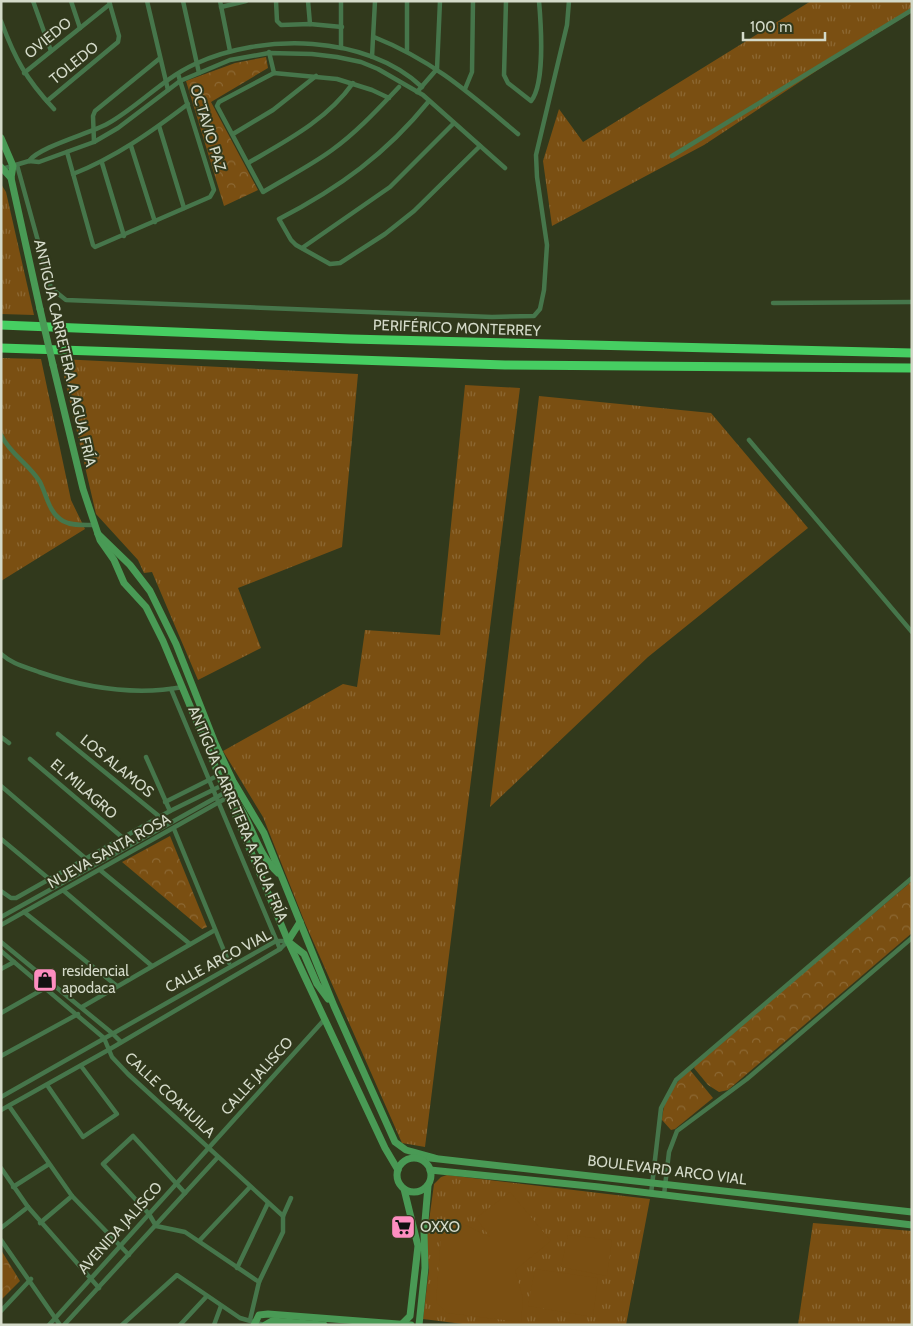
<svg xmlns="http://www.w3.org/2000/svg" width="913" height="1326" font-family="Cabin,sans-serif">
<style>
.grass{fill:url(#grass-tufts)}
.forest{fill:url(#forest-crowns)}
.pitch{fill:#7a4f12}
.lines{fill:none;stroke-linecap:round;stroke-linejoin:round}
.street{stroke:#46764b;stroke-width:4.5}
.secondary{stroke:#499a55;stroke-width:7}
.highway{stroke:#46ce62;stroke-width:9}
.secondary-bridge{stroke:#499a55;stroke-width:7}
.labels{text-anchor:middle;stroke-width:4;stroke-linejoin:round;paint-order:stroke}
.street-label{font-size:15px;fill:#d4dac9;stroke:#31391c}
.poi-label{font-size:15px;fill:#d4dac9;stroke:#31391c;text-anchor:start}
</style>
<defs>
<pattern id="grass-tufts" width="24" height="20" patternUnits="userSpaceOnUse" patternTransform="scale(1.25)"><rect width="24" height="20" fill="#7a4f12"/><path d="M3 7l-1-3M5 7V3M7 7l1-3M15 17l-1-3M17 17v-4M19 17l1-3" fill="none" stroke="#8c6833"/></pattern>
<pattern id="forest-crowns" width="20" height="18" patternUnits="userSpaceOnUse" patternTransform="scale(1.25)"><rect width="20" height="18" fill="#7a4f12"/><path d="M2 6a3 3 0 1 1 6 0M12 15a3 3 0 1 1 6 0" fill="none" stroke="#8c6833"/></pattern>
</defs>
<rect width="100%" height="100%" fill="#31391c"/>
<g class="grass">
<path d="M811,1H912V8L704,145L552,226L543,161L559,109L583,142Z"/>
<path d="M1,184L6,192L34,315L1,314Z"/>
<path d="M1,358L41,359L71,500L85,529L1,581Z"/>
<path d="M60,359L358,374L342,547L238,588L261,648L198,680L152,572L144,573L138,560L96,514Z"/>
<path d="M465,385L520,388L425,1147L402,1143L305,923L263,817L223,751L343,684L357,687L365,630L440,635Z"/>
<path d="M539,396L711,413L808,528L648,657L490,807Z"/>
<path d="M447,1175L650,1199L626,1325H471L423,1319L429,1269L426,1243L434,1184L441,1177Z"/>
<path d="M813,1223L912,1231V1325H798Z"/>
</g>
<g class="forest">
<path d="M266,57L268,68L211,102L258,190L224,206L186,81L235,63Z"/>
<path d="M170,836L207,927L202,929L122,862Z"/>
<path d="M912,881V933L728,1090L719,1092L708,1085L694,1068L696,1064Z"/>
<path d="M690,1070L713,1098L675,1129L671,1130L662,1120C663,1099 675,1082 690,1070Z"/>
<path d="M1,1250L20,1281L1,1300Z"/>
</g>
<g class="pitch">
<path d="M510,1192L551,1241L515,1270L523,1298L521,1322L447,1313L436,1302L442,1224L461,1223L490,1237L476,1218Z"/>
<path d="M568,1235L612,1240L607,1276L561,1267Z"/>
<path d="M4,1264L15,1277L1,1290V1266Z"/>
<path d="M535,1269L598,1278L593,1317L528,1306Z"/>
</g>
<g class="lines">
<g class="street">
<path d="M33,1L51,51"/>
<path d="M71,1L80,28"/>
<path d="M147,1L168,90"/>
<path d="M183,1L199,73"/>
<path d="M220,1L230,51"/>
<path d="M276,1L277,21L281,25L310,24L342,27"/>
<path d="M308,1L310,24"/>
<path d="M341,1V48"/>
<path d="M407,1V50"/>
<path d="M506,1L504,75L508,83L531,101C545,84 541,24 539,1"/>
<path d="M221,7L246,1"/>
<path d="M1,21C15,59 26,79 54,109"/>
<path d="M374,37C434,61 469,93 518,134"/>
<path d="M269,52L274,73"/>
<path d="M372,57L375,1"/>
<path d="M24,73L110,4"/>
<path d="M465,89L472,72L473,1"/>
<path d="M417,92L437,69L440,1"/>
<path d="M389,98L372,90L337,79L274,73L219,102L217,106L263,192C286,178 310,166 332,150C357,132 378,109 399,87"/>
<path d="M47,101L118,42L119,36L109,1"/>
<path d="M429,101C386,154 339,188 279,219L291,240L296,245L330,264L340,263L385,234L414,211L480,146"/>
<path d="M159,126L184,208"/>
<path d="M233,134L273,110L316,76"/>
<path d="M94,142L93,116L95,111L159,59"/>
<path d="M131,146L155,222"/>
<path d="M67,152L93,245L95,247L210,197L214,190L178,74"/>
<path d="M672,156L912,10"/>
<path d="M29,161C39,147 88,134 107,124C138,107 162,79 195,64C263,33 365,34 422,87"/>
<path d="M102,163L124,236"/>
<path d="M248,163C286,141 327,120 353,83"/>
<path d="M17,165L51,288L66,300L492,317L534,316L540,309L544,290L547,245L537,177L536,155L567,25L569,1"/>
<path d="M2,169L29,161L39,162L94,142L118,128L180,81L230,60L269,53L312,54L337,57L361,62L378,69L423,95L505,168"/>
<path d="M73,174C116,157 151,132 188,104"/>
<path d="M302,248L390,187L454,123"/>
<path d="M773,303L912,302"/>
<path d="M1,435C10,454 29,464 40,482C47,496 49,513 63,521C72,526 84,525 94,525"/>
<path d="M749,440L912,632"/>
<path d="M1,654C12,664 26,667 39,672C86,688 134,696 183,687"/>
<path d="M171,689L280,949"/>
<path d="M58,734L160,817"/>
<path d="M1,737L9,743"/>
<path d="M146,757L170,811"/>
<path d="M30,759L123,838"/>
<path d="M1,786L85,858"/>
<path d="M165,802L219,775"/>
<path d="M174,829L229,963"/>
<path d="M1,839L48,878"/>
<path d="M100,870L190,944"/>
<path d="M1,891L11,898H16L170,811L223,785"/>
<path d="M64,891L152,966"/>
<path d="M24,912L117,986"/>
<path d="M1,917L226,792"/>
<path d="M1,925L228,797"/>
<path d="M1,942L112,1033L121,1042"/>
<path d="M1,951L104,1038L112,1057L128,1074L283,1216"/>
<path d="M1,969L14,962"/>
<path d="M82,1007L215,930"/>
<path d="M1,1013L47,987"/>
<path d="M1,1056L78,1014"/>
<path d="M47,1085L83,1137L117,1114L81,1066"/>
<path d="M1,1097L276,941H288"/>
<path d="M9,1106L72,1196L129,1255"/>
<path d="M1,1110L110,1049L280,949L288,941"/>
<path d="M1,1168L28,1207L99,1288"/>
<path d="M13,1187L49,1164"/>
<path d="M185,1193L133,1136L103,1164L149,1214L156,1226L185,1232L259,1282"/>
<path d="M651,1194L661,1108L676,1080L912,878"/>
<path d="M664,1195L669,1152L677,1131L747,1079L912,938"/>
<path d="M40,1223L72,1196"/>
<path d="M1,1228L28,1207"/>
<path d="M1,1240L60,1325"/>
<path d="M200,1240L250,1187"/>
<path d="M237,1268L268,1203"/>
<path d="M1,1311L31,1279"/>
<path d="M250,1320L259,1282L283,1232V1216L291,1198"/>
<path d="M49,1325L324,1020"/>
<path d="M64,1325L218,1157"/>
<path d="M122,1325L177,1275L240,1318L264,1325"/>
<path d="M180,1325L206,1297"/>
<path d="M214,1325L221,1306"/>
</g>
<g class="secondary">
<path d="M1,138L13,166L11,178L40,309"/>
<path d="M1,167L11,178"/>
<path d="M53,365L83,489L100,540L114,560L124,583L146,607L163,641L288,941L385,1148L398,1170"/>
<path d="M98,534L130,565L150,591L176,644L215,743L233,781L264,833L334,1006L395,1142L406,1150L435,1158"/>
<path d="M229,794C253,818 252,848 278,873"/>
<path d="M288,941L300,922"/>
<path d="M290,943L304,954L317,984L328,999"/>
<circle cx="414" cy="1175" r="17"/>
<path d="M430,1158L912,1212"/>
<path d="M430,1170L599,1187L912,1225"/>
<path d="M402,1324L410,1316L418,1246L404,1189"/>
<path d="M254,1325L259,1315L268,1314L411,1325"/>
<path d="M265,1325L272,1321L324,1325"/>
<path d="M419,1325L425,1268L424,1233L428,1186"/>
</g>
<g class="highway">
<path d="M1,325L350,339L912,353"/>
<path d="M1,348L505,365L912,368"/>
</g>
<path class="secondary-bridge" d="M40,309L53,365"/>
</g>
<defs>
<symbol id="shop-square" viewBox="-11 -11 22 22"><rect x="-9" y="-9" width="18" height="18" rx="4" fill="#fd8ec0" stroke="#31391c"/><path d="M-5-2.5h2.3a2.7 3.5 0 0 1 5.4 0H5L5.5 6h-11ZM-1.5-2.5h3a1.5 2.3 0 0 0-3 0Z" fill="#111"/></symbol>
<symbol id="supermarket-square" viewBox="-11 -11 22 22"><rect x="-9" y="-9" width="18" height="18" rx="4" fill="#fd8ec0" stroke="#31391c"/><path d="M-6-5.5h2.5l.6 2H6L4.5 2H-2.5L-4.4-4H-6ZM-1.5 3.2a1.3 1.3 0 1 0 .1 0ZM3 3.2a1.3 1.3 0 1 0 .1 0Z" fill="#111"/></symbol>
</defs>
<g fill-rule="evenodd">
<use href="#shop-square" x="31" y="966" width="28" height="28"/>
<use href="#supermarket-square" x="389" y="1213" width="28" height="28"/>
</g>
<g class="labels">
<g class="street-label">
<text transform="translate(48 38) rotate(-39)" y="5">OVIEDO</text>
<text transform="translate(74 63) rotate(-39)" y="5">TOLEDO</text>
<text transform="translate(208 128) rotate(73)" y="5">OCTAVIO PAZ</text>
<text transform="translate(457 328) rotate(2)" y="5">PERIFÉRICO MONTERREY</text>
<text transform="translate(65 353) rotate(77)" y="5">ANTIGUA CARRETERA A AGUA FRÍA</text>
<text transform="translate(117 766) rotate(39)" y="5">LOS ALAMOS</text>
<text transform="translate(84 789) rotate(41)" y="5">EL MILAGRO</text>
<text transform="translate(238 814) rotate(67)" y="5">ANTIGUA CARRETERA A AGUA FRÍA</text>
<text transform="translate(109 851) rotate(-29)" y="5">NUEVA SANTA ROSA</text>
<text transform="translate(218 961) rotate(-28)" y="5">CALLE ARCO VIAL</text>
<text transform="translate(257 1076) rotate(-48)" y="5">CALLE JALISCO</text>
<text transform="translate(170 1095) rotate(43)" y="5">CALLE COAHUILA</text>
<text transform="translate(667 1170) rotate(7)" y="5">BOULEVARD ARCO VIAL</text>
<text transform="translate(120 1228) rotate(-48)" y="5">AVENIDA JALISCO</text>
</g>
<g class="poi-label">
<text x="62" y="976">residencial<tspan x="62" dy="17">apodaca</tspan></text>
<text x="420" y="1232">OXXO</text>
</g>
</g>
<rect width="913" height="1326" fill="none" stroke="#d4dac9" stroke-width="5"/>
<path d="M743 32v8h82v-8" fill="none" stroke="#d4dac9" stroke-width="2.5"/>
<text x="750" y="32" font-size="15" fill="#d4dac9" stroke="#31391c" stroke-width="4" paint-order="stroke">100 m</text>
</svg>
